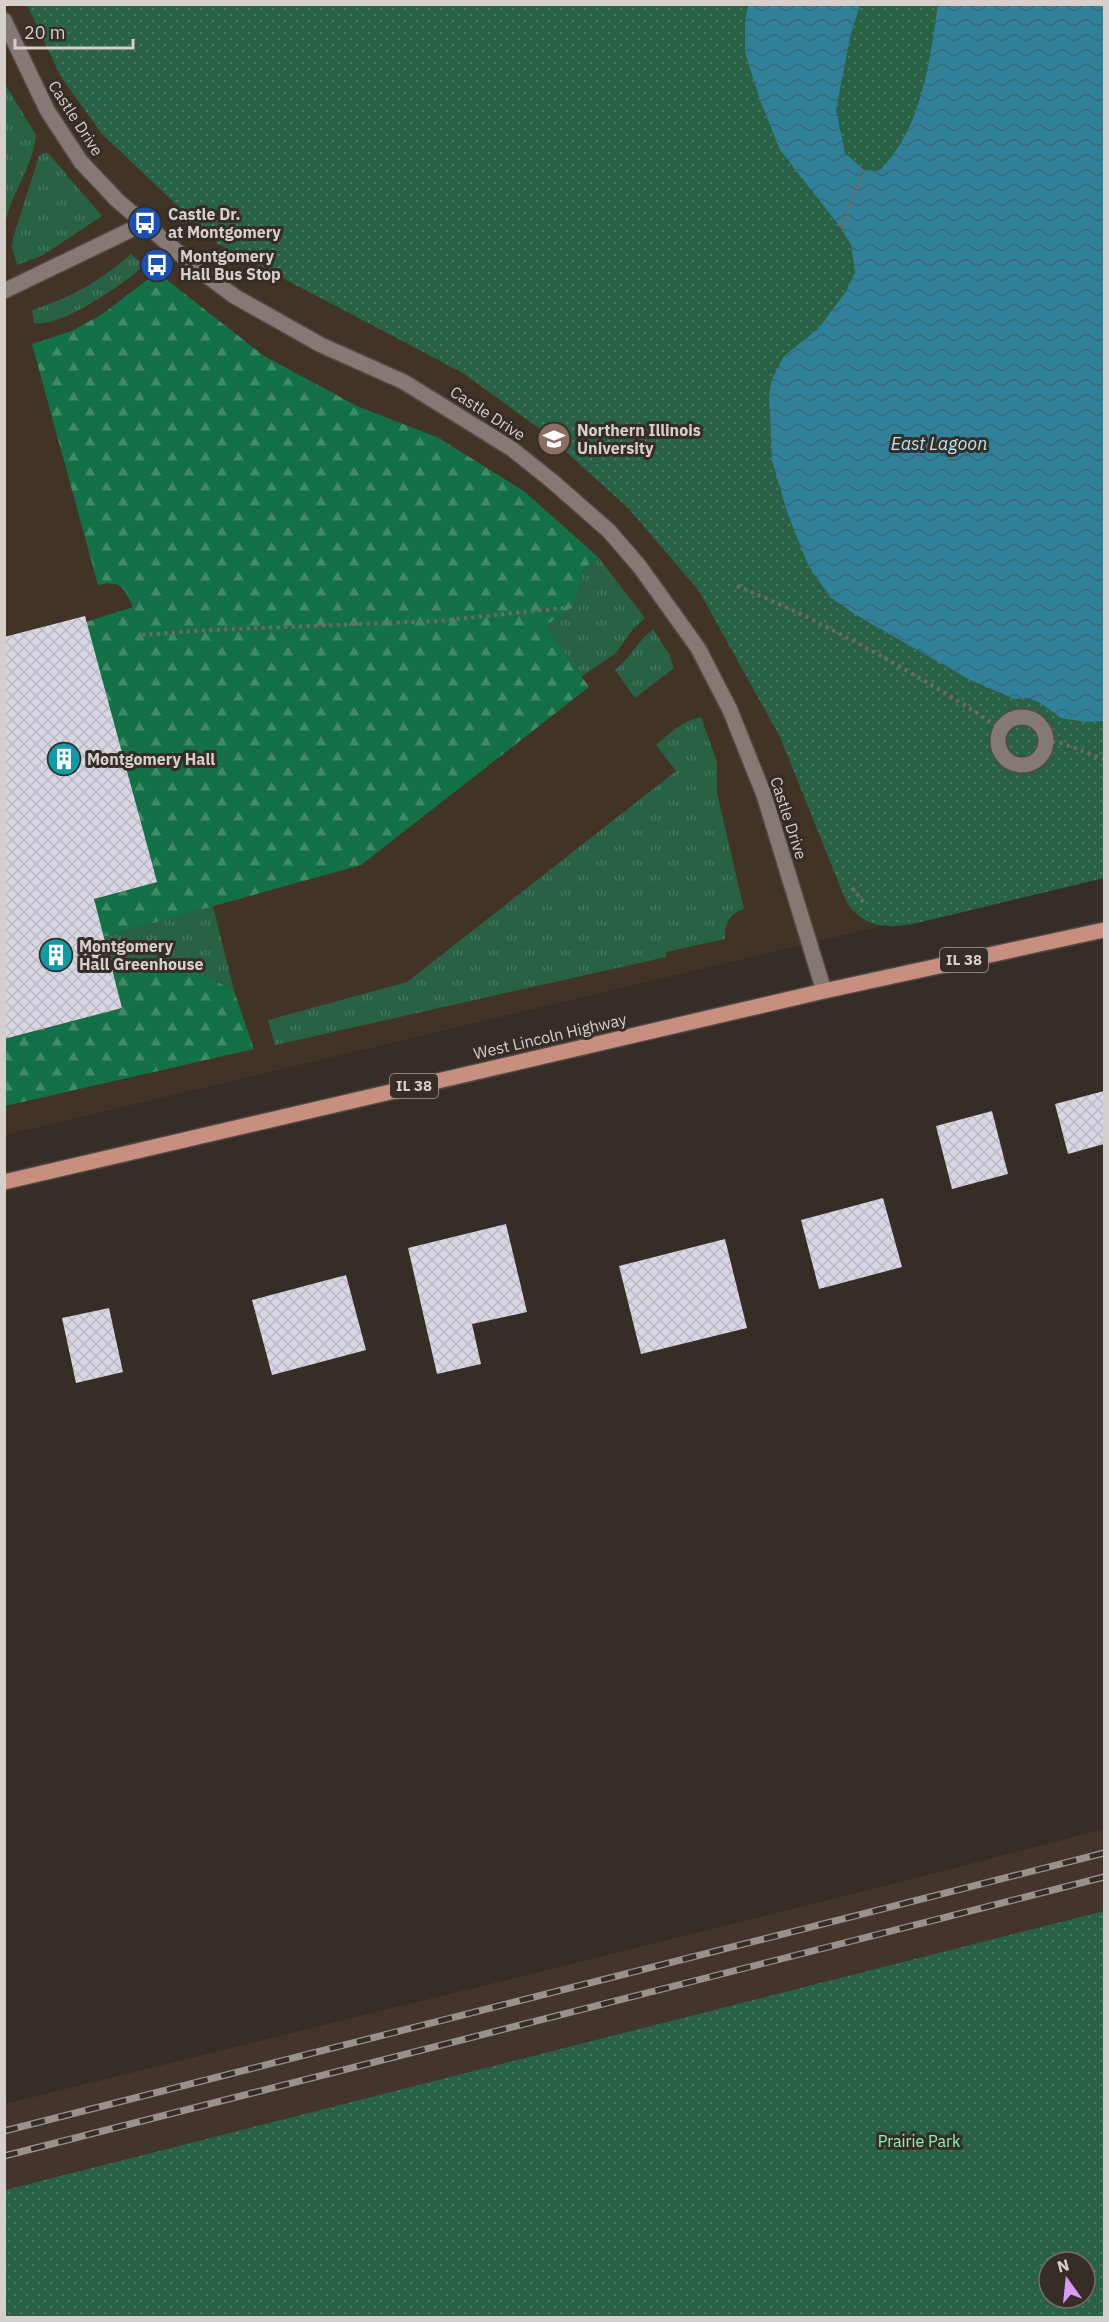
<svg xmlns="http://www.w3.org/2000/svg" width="1109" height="2322" font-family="'IBM Plex Sans',sans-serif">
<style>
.built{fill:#44352c}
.education{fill:#423327}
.grass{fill:url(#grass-tufts)}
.forest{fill:url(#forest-firs)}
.park{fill:url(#park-dots);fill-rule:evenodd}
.water{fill:url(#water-waves)}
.building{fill:url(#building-cross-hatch)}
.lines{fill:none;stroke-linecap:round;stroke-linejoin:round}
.street-casing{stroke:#514945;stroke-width:18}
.primary-casing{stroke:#514945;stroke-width:18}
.path{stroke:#716964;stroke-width:4;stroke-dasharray:3 4.5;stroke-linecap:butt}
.street{stroke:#847973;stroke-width:15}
.primary{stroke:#c88f80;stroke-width:15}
.rail-casing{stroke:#98918c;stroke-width:7}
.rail{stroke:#362d27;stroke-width:4.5;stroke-dasharray:14;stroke-linecap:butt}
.labels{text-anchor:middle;stroke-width:6;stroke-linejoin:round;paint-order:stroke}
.shield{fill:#362d27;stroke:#a69f9a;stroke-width:1.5}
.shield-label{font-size:15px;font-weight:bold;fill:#d6d0cc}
.street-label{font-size:16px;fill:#d6d0cc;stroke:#362d27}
.poi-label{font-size:16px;font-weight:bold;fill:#d6d0cc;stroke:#362d27;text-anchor:start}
.park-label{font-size:16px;fill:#86f7b9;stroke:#362d27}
.water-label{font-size:18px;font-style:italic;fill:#b5e5f6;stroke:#362d27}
</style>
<defs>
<pattern id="grass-tufts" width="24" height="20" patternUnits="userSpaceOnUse" patternTransform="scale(1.5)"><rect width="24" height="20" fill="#296144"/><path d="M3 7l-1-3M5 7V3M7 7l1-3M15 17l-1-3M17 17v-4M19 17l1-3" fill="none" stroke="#47775e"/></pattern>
<pattern id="forest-firs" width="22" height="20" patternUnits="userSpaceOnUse" patternTransform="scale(1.5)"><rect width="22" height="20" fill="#147047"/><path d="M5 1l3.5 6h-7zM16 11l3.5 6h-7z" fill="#418a69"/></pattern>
<pattern id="park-dots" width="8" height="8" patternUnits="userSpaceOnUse" patternTransform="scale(1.5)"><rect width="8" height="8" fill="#296144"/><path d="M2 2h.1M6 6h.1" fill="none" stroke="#47775e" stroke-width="1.8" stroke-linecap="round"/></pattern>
<pattern id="water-waves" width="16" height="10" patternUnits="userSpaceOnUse" patternTransform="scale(1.5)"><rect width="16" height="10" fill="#308099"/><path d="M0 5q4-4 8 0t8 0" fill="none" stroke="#366979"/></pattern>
<pattern id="building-cross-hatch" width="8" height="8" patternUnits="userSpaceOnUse" patternTransform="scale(1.5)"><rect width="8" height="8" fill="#d7d6e2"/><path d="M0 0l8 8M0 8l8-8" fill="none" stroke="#b9b8c1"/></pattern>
</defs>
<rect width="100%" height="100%" fill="#362d27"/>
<path class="built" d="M1104,1829V1911L5,2190V2104L885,1886Z"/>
<path class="education" d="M4,5H1104V873L5,1135Z"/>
<g class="grass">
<path d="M5,84L36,135C33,167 11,193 5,224Z"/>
<path d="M43,153H48L102,216L43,255L17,265L12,247L13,238L39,156Z"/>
<path d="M131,254L144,265C126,283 59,329 34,323L32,310C74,296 97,283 131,254Z"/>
<path d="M598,557L645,618L633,629L616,653L581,677L544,626L571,607L584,569Z"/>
<path d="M653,629L669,654L674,668L635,698L615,670C630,658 638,641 653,629Z"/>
<path d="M701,717L717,762V793L744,909C729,914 725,923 725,939L666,952V957L275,1045L268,1020L407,982L676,771L656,745C670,733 682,721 701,717Z"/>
<path d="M213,906L234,991L175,959L112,973L103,937Z"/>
</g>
<g class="forest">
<path d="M157,272L264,356L357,406L439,438L525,492L598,557L584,569L572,607L545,626L589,687L361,865L103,937L94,899L86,622L133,607C124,588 122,580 98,585L32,344L72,331L104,313Z"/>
<path d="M175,959L234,991L254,1049L5,1106V1039L122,1008L112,973Z"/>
</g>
<g class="park">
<path d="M27,5H1104V878L913,924C885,929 862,927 846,901L780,737L699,591L628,508L544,432L463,373L218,244L102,134L61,77Z"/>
<path d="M1104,1911V2317H5V2190ZM1049,2262H1085V2298H1049Z"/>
</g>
<path class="water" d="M748,5H860L851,33L836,110L845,153L864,170L879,171C923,127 929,62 938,5H1104V721L1086,722L1061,718L1039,702L1027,698L1015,699L970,680L856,615L830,597L808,565L787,512L772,460L769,395L772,379L784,356L818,329L845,293L855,272L851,245L841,228L780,150L760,100L745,52V22Z"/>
<g class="building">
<path d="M85,616L157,882L94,899L122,1008L4,1039V637Z"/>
<path d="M1104,1091V1144L1068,1154L1055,1104Z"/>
<path d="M992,1111L1008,1174L952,1189L936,1126Z"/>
<path d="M883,1198L902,1267L819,1289L801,1220Z"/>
<path d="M506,1224L527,1312L472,1324L481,1364L437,1374L408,1248Z"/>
<path d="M725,1239L747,1328L641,1354L619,1266Z"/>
<path d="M346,1275L366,1350L272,1375L252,1300Z"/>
<path d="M109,1308L123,1372L76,1383L62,1318Z"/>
</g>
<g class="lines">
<defs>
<g id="street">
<path d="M4,20L47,110L81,162L118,201L194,266L234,296L321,345L404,382L512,449L552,481L609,531L640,567L698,648L730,710L764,795L824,991"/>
<path d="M4,291L145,223"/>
<circle cx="1022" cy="741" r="24"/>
</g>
<path id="primary" d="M4,1182L824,991L1104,930"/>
</defs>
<use href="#street" class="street-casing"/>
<use href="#primary" class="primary-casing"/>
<g class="path">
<path d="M841,228L864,170"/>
<path d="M737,586C830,624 918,675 1002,729C1017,708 1042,719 1046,741L1061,743L1104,759"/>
<path d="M142,635L209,630L438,621L572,607"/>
<path d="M852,888L864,903"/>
</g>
<use href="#street" class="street"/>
<use href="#primary" class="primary"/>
<defs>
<g id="rail">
<path d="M4,2131L1104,1853"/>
<path d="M4,2156L1104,1877"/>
</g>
</defs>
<use href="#rail" class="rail-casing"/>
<use href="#rail" class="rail"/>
</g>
<defs>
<symbol id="bus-disc" viewBox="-11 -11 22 22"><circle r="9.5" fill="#1a4fb4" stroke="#362d27"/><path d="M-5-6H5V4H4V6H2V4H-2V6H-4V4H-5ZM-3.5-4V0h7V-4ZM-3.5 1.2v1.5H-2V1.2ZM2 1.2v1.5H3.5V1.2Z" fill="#fff"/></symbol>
<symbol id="university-disc" viewBox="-11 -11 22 22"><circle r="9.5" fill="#8d6e63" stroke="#362d27"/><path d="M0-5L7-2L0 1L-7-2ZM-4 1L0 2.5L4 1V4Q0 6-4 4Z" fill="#fff"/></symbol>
<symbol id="building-disc" viewBox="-11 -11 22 22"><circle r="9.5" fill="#0f9aa8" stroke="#362d27"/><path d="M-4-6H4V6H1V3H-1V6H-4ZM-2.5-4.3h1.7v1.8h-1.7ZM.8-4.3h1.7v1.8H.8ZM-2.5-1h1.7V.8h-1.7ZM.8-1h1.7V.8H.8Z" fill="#fff"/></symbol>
</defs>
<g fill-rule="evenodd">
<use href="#bus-disc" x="126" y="204" width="38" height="38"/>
<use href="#bus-disc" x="138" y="246" width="38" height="38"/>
<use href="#university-disc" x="535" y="420" width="38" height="38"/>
<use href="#building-disc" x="45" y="740" width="38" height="38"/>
<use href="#building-disc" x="37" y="936" width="38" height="38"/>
</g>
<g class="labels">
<g class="shield">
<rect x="940" y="948" width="48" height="24" rx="4.5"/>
<rect x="390" y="1074" width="48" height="24" rx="4.5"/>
</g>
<g class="shield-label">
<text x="964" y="965">IL 38</text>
<text x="414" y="1091">IL 38</text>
</g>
<g class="street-label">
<text transform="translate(76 118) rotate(57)" y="6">Castle Drive</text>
<text transform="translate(488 413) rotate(33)" y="6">Castle Drive</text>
<text transform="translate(789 818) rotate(72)" y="6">Castle Drive</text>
<text transform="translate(550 1036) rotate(-13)" y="6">West Lincoln Highway</text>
</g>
<g class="poi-label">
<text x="168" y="220">Castle Dr.<tspan x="168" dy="18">at Montgomery</tspan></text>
<text x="180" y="262">Montgomery<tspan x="180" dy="18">Hall Bus Stop</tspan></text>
<text x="577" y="436">Northern Illinois<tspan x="577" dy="18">University</tspan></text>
<text x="87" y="765">Montgomery Hall</text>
<text x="79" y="952">Montgomery<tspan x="79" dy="18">Hall Greenhouse</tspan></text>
</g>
<g class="park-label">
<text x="919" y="2147">Prairie Park</text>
</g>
<g class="water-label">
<text x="939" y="450">East Lagoon</text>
</g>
</g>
<rect width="1109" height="2322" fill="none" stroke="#d6d0cc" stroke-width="12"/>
<g transform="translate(1067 2280) rotate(345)"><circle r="28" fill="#362d27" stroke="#766e69" stroke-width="1.5"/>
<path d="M0-4.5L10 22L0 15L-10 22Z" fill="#da9af7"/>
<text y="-9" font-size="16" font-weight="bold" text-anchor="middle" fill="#d6d0cc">N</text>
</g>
<path d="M15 39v9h118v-9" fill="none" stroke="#d6d0cc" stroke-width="3"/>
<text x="24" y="39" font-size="18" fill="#d6d0cc" stroke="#362d27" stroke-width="4.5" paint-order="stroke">20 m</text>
</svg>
